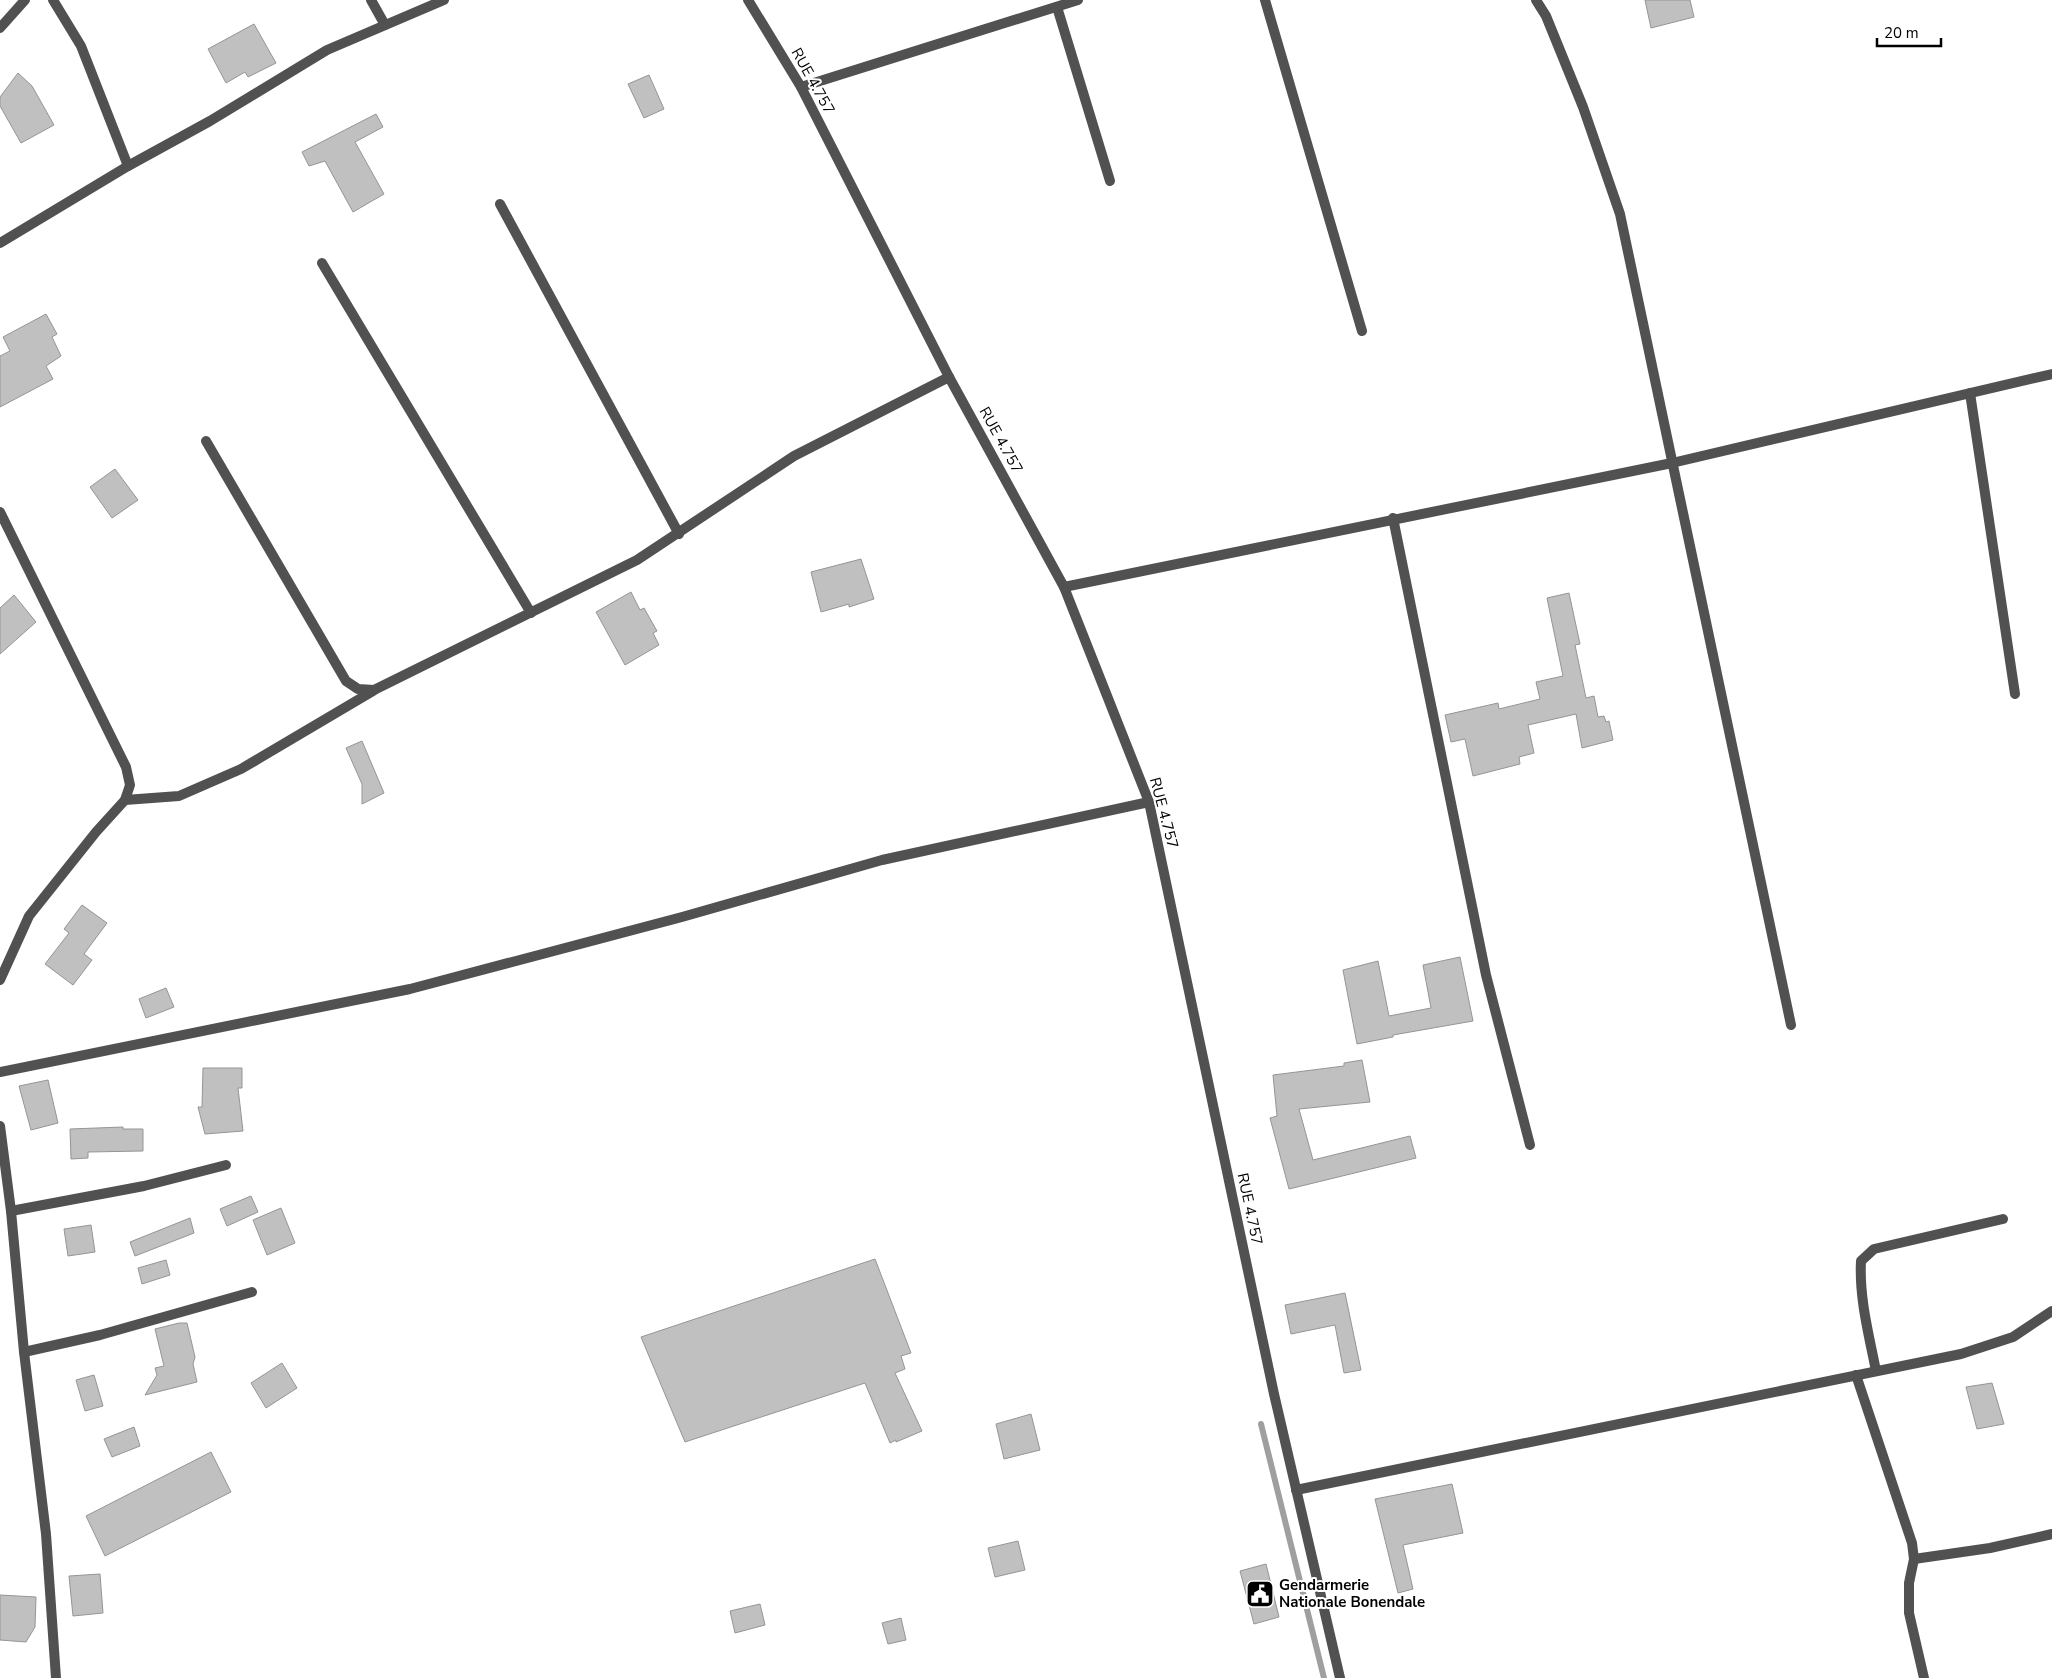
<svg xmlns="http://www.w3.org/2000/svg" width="2052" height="1678" font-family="'Nunito Sans',sans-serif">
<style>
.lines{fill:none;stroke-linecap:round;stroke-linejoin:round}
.stream{stroke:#9f9f9f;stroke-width:6}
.building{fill:#c0c0c0;stroke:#959595}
.minor{stroke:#515151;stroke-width:10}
.labels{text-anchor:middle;stroke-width:4;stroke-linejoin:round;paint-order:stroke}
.street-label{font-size:15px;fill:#000;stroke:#fff}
.poi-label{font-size:15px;font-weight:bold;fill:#000;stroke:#fff;text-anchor:start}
</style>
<rect width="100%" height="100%" fill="#fff"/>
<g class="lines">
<path class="stream" d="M1261,1424L1324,1678"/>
</g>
<g class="building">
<path d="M1645,0H1690L1694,17L1651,28Z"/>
<path d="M254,24L276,63L248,77L245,72L226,83L208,49Z"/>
<path d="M18,73L32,86L54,125L21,143L0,106V97Z"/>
<path d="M649,75L664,109L644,118L628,84Z"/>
<path d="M376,114L383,127L355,142L384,194L353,212L325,161L309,166L302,152Z"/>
<path d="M46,314L57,334L52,337L61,356L46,366L53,379L0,407V356L10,351L3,337Z"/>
<path d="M115,469L138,500L112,518L90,487Z"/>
<path d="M861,559L874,599L849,607V604L821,612L811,572Z"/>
<path d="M631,592L640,610L644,608L657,631L653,633L659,645L625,665L596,612Z"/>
<path d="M1569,593L1580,644L1575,645L1586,698L1594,696L1598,717L1604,716L1606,722L1609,721L1613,740L1582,748L1576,714L1528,725L1534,753L1519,757L1520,764L1473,776L1465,739L1451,742L1445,715L1498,703L1499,709L1540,699L1536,682L1563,676L1547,598Z"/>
<path d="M14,595L36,622L0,654V608Z"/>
<path d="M362,741L384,793L362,804V784L346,748Z"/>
<path d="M82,905L107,923L84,954L92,960L73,985L45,964L69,933L64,929Z"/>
<path d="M1460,957L1473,1021L1393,1035V1037L1357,1044L1343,970L1378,961L1389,1016L1431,1008L1423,965Z"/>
<path d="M166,988L174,1007L146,1018L139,999Z"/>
<path d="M1362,1060L1370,1102L1299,1109L1313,1160L1410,1136L1416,1158L1289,1189L1270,1118L1277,1116L1273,1075L1344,1066V1063Z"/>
<path d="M203,1068H242V1088H238L243,1131L205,1134L198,1107H202Z"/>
<path d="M48,1080L58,1123L31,1130L19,1086Z"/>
<path d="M123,1127V1129H143V1151L88,1152V1158L71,1159L70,1129Z"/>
<path d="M251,1196L258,1212L227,1226L220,1209Z"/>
<path d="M281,1208L295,1243L267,1255L253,1220Z"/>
<path d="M190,1218L194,1233L135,1256L130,1242Z"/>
<path d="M91,1225L95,1252L68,1256L64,1229Z"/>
<path d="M875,1259L911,1353L901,1356L905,1369L895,1373L922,1431L896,1442V1440L890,1443L865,1383L685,1442L641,1337Z"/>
<path d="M166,1260L170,1275L142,1284L138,1268Z"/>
<path d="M1345,1293L1361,1370L1344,1373L1335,1325L1291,1334L1285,1305Z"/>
<path d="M179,1323H187L195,1357L193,1364L197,1382L145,1395L157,1375L155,1368L164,1366L155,1329Z"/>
<path d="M282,1363L297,1388L266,1408L251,1383Z"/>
<path d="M94,1375L103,1406L85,1411L76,1380Z"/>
<path d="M1992,1383L2004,1424L1977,1429L1966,1387Z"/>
<path d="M1031,1414L1040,1450L1004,1459L996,1424Z"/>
<path d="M134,1427L140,1446L112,1457L104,1439Z"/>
<path d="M211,1452L231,1492L105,1556L86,1516Z"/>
<path d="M1452,1484L1463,1533L1403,1545L1413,1589L1398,1593L1375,1499Z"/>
<path d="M1018,1541L1025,1570L995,1577L988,1548Z"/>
<path d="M1266,1564L1279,1617L1254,1624L1240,1571Z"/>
<path d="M100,1574L103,1613L73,1616L69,1576Z"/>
<path d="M0,1595L36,1597L35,1627L26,1642L0,1640Z"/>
<path d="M760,1604L765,1625L735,1633L730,1611Z"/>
<path d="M901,1618L906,1640L888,1644L882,1623Z"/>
</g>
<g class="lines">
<g class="minor">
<path d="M53,0L81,46L128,166"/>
<path d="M371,0L385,25"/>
<path d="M748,0L801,87L949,377L1064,587L1149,802L1274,1394L1340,1678"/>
<path d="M1265,0L1362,331"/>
<path d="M1536,0L1546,16L1583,107L1620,214L1791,1025"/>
<path d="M1057,7L1110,181"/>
<path d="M0,28L25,0"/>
<path d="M801,87L1078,0"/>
<path d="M500,204L679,534"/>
<path d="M0,243L128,166L210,121L327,50L444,0"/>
<path d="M322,263L531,613"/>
<path d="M1970,393L2015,694"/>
<path d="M206,441L346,681L358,689L374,690L637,560L794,456L949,377"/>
<path d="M0,512L126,767L130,785L125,800L96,832L29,916L0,980"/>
<path d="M1393,518L1486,975L1530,1145"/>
<path d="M1064,587L1672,463L2052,374"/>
<path d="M125,800L179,796L241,769L373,691"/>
<path d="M0,1072L410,989L682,917L882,860L1149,802"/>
<path d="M0,1126L11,1211L24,1352L46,1534L56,1678"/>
<path d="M11,1211L144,1186L226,1165"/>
<path d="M24,1352L100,1335L252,1292"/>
<path d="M1876,1371C1869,1335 1859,1298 1861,1261L1874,1249L2003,1219"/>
<path d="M1856,1375L1912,1543L1914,1559L1909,1583V1613L1924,1678"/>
<path d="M1296,1490L1961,1354L2013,1337L2052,1311"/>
<path d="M1914,1559L1990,1548L2052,1534"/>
</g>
</g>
<defs>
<symbol id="civic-square" viewBox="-11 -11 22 22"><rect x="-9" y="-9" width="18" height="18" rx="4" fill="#000" stroke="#fff"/><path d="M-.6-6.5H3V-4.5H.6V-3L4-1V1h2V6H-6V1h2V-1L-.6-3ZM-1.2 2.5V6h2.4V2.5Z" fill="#fff"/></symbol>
</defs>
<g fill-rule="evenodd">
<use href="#civic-square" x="1244" y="1578" width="32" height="32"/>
</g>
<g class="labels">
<g class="street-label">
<text transform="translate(813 81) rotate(61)" y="5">RUE 4.757</text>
<text transform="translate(1001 440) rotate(61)" y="5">RUE 4.757</text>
<text transform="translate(1164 813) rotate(75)" y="5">RUE 4.757</text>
<text transform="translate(1250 1209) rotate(78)" y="5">RUE 4.757</text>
</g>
<g class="poi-label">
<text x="1279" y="1590">Gendarmerie<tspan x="1279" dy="17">Nationale Bonendale</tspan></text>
</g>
</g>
<path d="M1877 38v8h64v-8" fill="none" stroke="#000000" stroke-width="2.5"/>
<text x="1884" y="38" font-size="15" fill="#000000" stroke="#ffffff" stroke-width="4" paint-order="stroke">20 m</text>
</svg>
